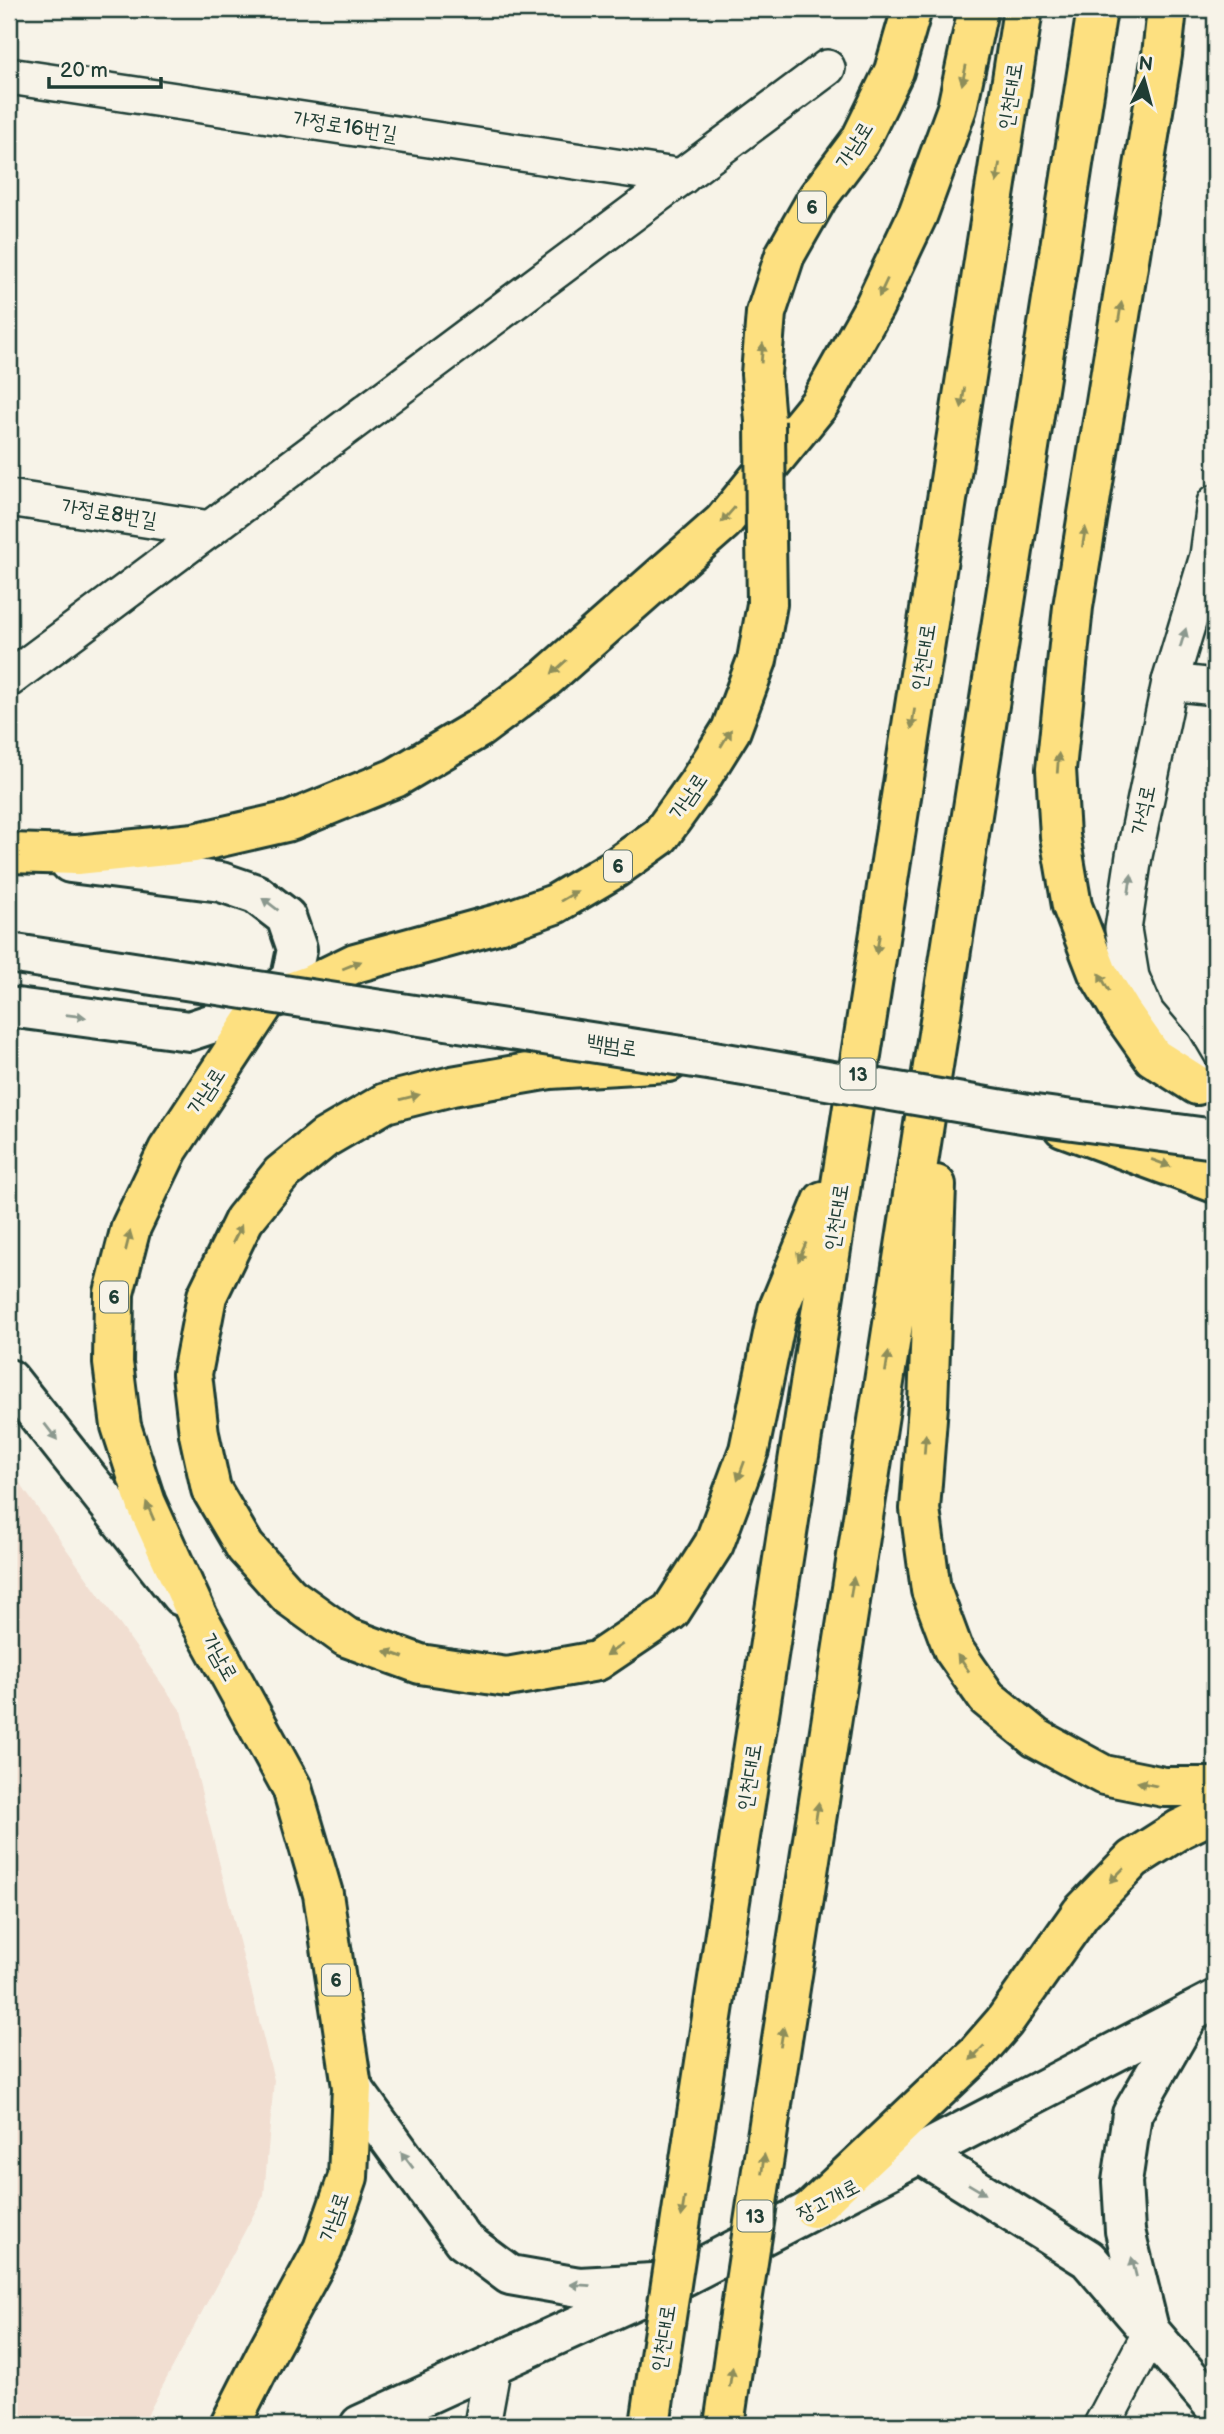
<svg xmlns="http://www.w3.org/2000/svg" width="1224" height="2434" font-family="'Balsamiq Sans','Poor Story',sans-serif">
<style>
.built{fill:#f1ded1}
.lines{fill:none;stroke-linecap:round;stroke-linejoin:round}
.minor-casing{stroke:#1f3d34;stroke-width:40}
.tertiary-casing{stroke:#1f3d34;stroke-width:44}
.secondary-casing{stroke:#1f3d34;stroke-width:44}
.primary-casing{stroke:#1f3d34;stroke-width:44}
.trunk-casing{stroke:#1f3d34;stroke-width:44}
.minor{stroke:#f7f3e8;stroke-width:35}
.tertiary{stroke:#f7f3e8;stroke-width:38}
.secondary{stroke:#f7f3e8;stroke-width:38}
.primary{stroke:#fde080;stroke-width:38}
.trunk{stroke:#fde080;stroke-width:38}
.tertiary-bridge-casing{stroke:#1f3d34;stroke-width:44;stroke-linecap:butt}
.primary-bridge-casing{stroke:#1f3d34;stroke-width:44;stroke-linecap:butt}
.trunk-bridge-casing{stroke:#1f3d34;stroke-width:44;stroke-linecap:butt}
.tertiary-bridge{stroke:#f7f3e8;stroke-width:38}
.primary-bridge{stroke:#fde080;stroke-width:38}
.trunk-bridge{stroke:#fde080;stroke-width:38}
.oneway{fill:#8e8e5a}
.oneway2{fill:#8b988e}
.labels{text-anchor:middle;stroke-width:6;stroke-linejoin:round;paint-order:stroke}
.shield{fill:#f7f3e8;stroke:#60746a;stroke-width:2}
.shield-label{font-size:19px;font-weight:bold;fill:#1f3d34}
.street-label{font-size:21px;fill:#1f3d34;stroke:#f7f3e8}
</style>
<rect width="100%" height="100%" fill="#f7f3e8"/>
<filter id="ink" filterUnits="userSpaceOnUse"><feTurbulence type="fractalNoise" baseFrequency=".0143" numOctaves="2"/><feDisplacementMap in="SourceGraphic" scale="14" xChannelSelector="R" yChannelSelector="G"/><feConvolveMatrix kernelMatrix="1 2 1 2 8 2 1 2 1" color-interpolation-filters="sRGB"/></filter>
<g filter="url(#ink)">
<path class="built" d="M9,1468L181,1711L274,2080L264,2195L142,2425H9Z"/>
<g class="lines">
<defs>
<g id="minor">
<path d="M9,76L682,177"/>
<path d="M9,498L210,529"/>
<path d="M9,679L827,68"/>
<path d="M1170,682L1215,687"/>
<path d="M1201,1085H1197L1174,1046L1146,1013L1131,977L1123,929L1134,856L1170,682L1208,556L1215,503"/>
<path d="M482,2425L493,2365"/>
<path d="M1102,2425L1150,2334"/>
</g>
<g id="tertiary">
<path d="M9,1007L189,1031L229,1018L267,1000L291,978L297,949L286,917L256,894L221,882L70,863"/>
<path d="M9,1379L181,1596"/>
<path d="M919,2153L1088,2259L1215,2407"/>
<path d="M1148,2325L1125,2231L1122,2182L1132,2114L1190,2013"/>
</g>
<g id="secondary">
<path d="M352,2087L463,2240L510,2275L579,2287L653,2283"/>
<path d="M360,2425L673,2282L1215,2000"/>
</g>
<g id="primary">
<path d="M765,421L761,374L766,313L785,255L818,197L860,141L894,71L912,9"/>
<path d="M230,2425L267,2352L323,2249L348,2177L352,2087L323,1894L292,1788L198,1617L146,1503L121,1426L113,1363L114,1293L131,1227L168,1150L267,1000L310,985L355,963L501,923L555,904L614,869L660,836L698,783L731,730L757,660L767,604L766,537"/>
</g>
<g id="trunk">
<path d="M1167,9L1162,55L1073,607L1056,769L1060,836L1072,906L1098,973L1122,1013L1153,1057L1197,1085"/>
<path d="M9,853L77,855L194,843L290,821L395,778L478,729L546,678L723,522L820,403L874,307L918,214L957,108L978,9"/>
<path d="M669,1062L550,1069L452,1086L385,1103L325,1138L281,1174L244,1220L207,1296L192,1374L199,1434L211,1489L245,1547L289,1596L346,1637L420,1664L507,1677L597,1661L671,1611L714,1544L749,1450L778,1310L823,1201"/>
<path d="M1063,1127L1215,1183"/>
<path d="M936,1185L928,1405L920,1509L931,1590L953,1649L987,1698L1036,1738L1104,1775L1164,1787H1215"/>
<path d="M772,2104L1097,9"/>
<path d="M693,2140L1023,9"/>
<path d="M813,2208L977,2053L1004,2022L1081,1913L1133,1859L1180,1829L1215,1812"/>
<path d="M650,2425L659,2363"/>
<path d="M724,2425L738,2328"/>
</g>
</defs>
<use href="#minor" class="minor-casing"/>
<use href="#tertiary" class="tertiary-casing"/>
<use href="#secondary" class="secondary-casing"/>
<use href="#primary" class="primary-casing"/>
<use href="#trunk" class="trunk-casing"/>
<use href="#minor" class="minor"/>
<use href="#tertiary" class="tertiary"/>
<use href="#secondary" class="secondary"/>
<use href="#primary" class="primary"/>
<use href="#trunk" class="trunk"/>
<defs>
<path id="tertiary-bridge" d="M9,953L708,1060L1028,1114L1215,1139"/>
<path id="primary-bridge" d="M765,421L766,537"/>
<g id="trunk-bridge">
<path d="M738,2328L772,2104"/>
<path d="M659,2363L693,2140"/>
</g>
</defs>
<use href="#tertiary-bridge" class="tertiary-bridge-casing"/>
<use href="#primary-bridge" class="primary-bridge-casing"/>
<use href="#trunk-bridge" class="trunk-bridge-casing"/>
<use href="#tertiary-bridge" class="tertiary-bridge"/>
<use href="#primary-bridge" class="primary-bridge"/>
<use href="#trunk-bridge" class="trunk-bridge"/>
</g>
<defs><path id="oneway-solid" d="M-6-.8H1V-3.2L6.5 0L1 3.2V.8H-6Z" transform="scale(1.75)"/></defs>
<g class="oneway">
<use href="#oneway-solid" transform="translate(964 75) rotate(102)"/>
<use href="#oneway-solid" transform="translate(998 173) rotate(99)"/>
<use href="#oneway-solid" transform="translate(883 288) rotate(115)"/>
<use href="#oneway-solid" transform="translate(1120 312) rotate(-81)"/>
<use href="#oneway-solid" transform="translate(762 353) rotate(-85)"/>
<use href="#oneway-solid" transform="translate(963 398) rotate(99)"/>
<use href="#oneway-solid" transform="translate(728 515) rotate(131)"/>
<use href="#oneway-solid" transform="translate(1084 537) rotate(-81)"/>
<use href="#oneway-solid" transform="translate(559 667) rotate(138)"/>
<use href="#oneway-solid" transform="translate(913 719) rotate(99)"/>
<use href="#oneway-solid" transform="translate(726 738) rotate(-59)"/>
<use href="#oneway-solid" transform="translate(1058 763) rotate(-86)"/>
<use href="#oneway-solid" transform="translate(569 896) rotate(-31)"/>
<use href="#oneway-solid" transform="translate(878 944) rotate(99)"/>
<use href="#oneway-solid" transform="translate(352 965) rotate(-22)"/>
<use href="#oneway-solid" transform="translate(1104 982) rotate(-120)"/>
<use href="#oneway-solid" transform="translate(410 1097) rotate(-14)"/>
<use href="#oneway-solid" transform="translate(1161 1163) rotate(20)"/>
<use href="#oneway-solid" transform="translate(237 1234) rotate(-64)"/>
<use href="#oneway-solid" transform="translate(128 1241) rotate(-76)"/>
<use href="#oneway-solid" transform="translate(802 1252) rotate(113)"/>
<use href="#oneway-solid" transform="translate(887 1362) rotate(-81)"/>
<use href="#oneway-solid" transform="translate(925 1444) rotate(-86)"/>
<use href="#oneway-solid" transform="translate(741 1471) rotate(110)"/>
<use href="#oneway-solid" transform="translate(150 1511) rotate(-113)"/>
<use href="#oneway-solid" transform="translate(852 1587) rotate(-81)"/>
<use href="#oneway-solid" transform="translate(614 1650) rotate(146)"/>
<use href="#oneway-solid" transform="translate(394 1654) rotate(-161)"/>
<use href="#oneway-solid" transform="translate(963 1663) rotate(-125)"/>
<use href="#oneway-solid" transform="translate(1147 1784) rotate(-168)"/>
<use href="#oneway-solid" transform="translate(817 1812) rotate(-81)"/>
<use href="#oneway-solid" transform="translate(1117 1875) rotate(134)"/>
<use href="#oneway-solid" transform="translate(782 2037) rotate(-81)"/>
<use href="#oneway-solid" transform="translate(977 2053) rotate(134)"/>
<use href="#oneway-solid" transform="translate(763 2164) rotate(-82)"/>
<use href="#oneway-solid" transform="translate(683 2207) rotate(99)"/>
<use href="#oneway-solid" transform="translate(731 2377) rotate(-81)"/>
</g>
<g class="oneway2">
<use href="#oneway-solid" transform="translate(1183 638) rotate(-73)"/>
<use href="#oneway-solid" transform="translate(1130 884) rotate(-82)"/>
<use href="#oneway-solid" transform="translate(270 904) rotate(-143)"/>
<use href="#oneway-solid" transform="translate(76 1016) rotate(7)"/>
<use href="#oneway-solid" transform="translate(51 1432) rotate(52)"/>
<use href="#oneway-solid" transform="translate(407 2160) rotate(-127)"/>
<use href="#oneway-solid" transform="translate(977 2189) rotate(31)"/>
<use href="#oneway-solid" transform="translate(1134 2267) rotate(-104)"/>
<use href="#oneway-solid" transform="translate(580 2285) rotate(-177)"/>
</g>
</g>
<g class="labels">
<g class="shield">
<rect x="798" y="191.5" width="28" height="31" rx="5"/>
<rect x="604" y="850.5" width="28" height="31" rx="5"/>
<rect x="840.5" y="1058.5" width="35" height="31" rx="5"/>
<rect x="100" y="1281.5" width="28" height="31" rx="5"/>
<rect x="322" y="1964.5" width="28" height="31" rx="5"/>
<rect x="737.5" y="2200.5" width="35" height="31" rx="5"/>
</g>
<g class="shield-label">
<text x="812" y="214">6</text>
<text x="618" y="873">6</text>
<text x="858" y="1081">13</text>
<text x="114" y="1304">6</text>
<text x="336" y="1987">6</text>
<text x="755" y="2223">13</text>
</g>
<g class="street-label">
<text transform="translate(1010 96) rotate(-81)" y="7">인천대로</text>
<text transform="translate(345 126) rotate(9)" y="7">가정로16번길</text>
<text transform="translate(854 145) rotate(-58)" y="7">가남로</text>
<text transform="translate(109 513) rotate(9)" y="7">가정로8번길</text>
<text transform="translate(923 657) rotate(-81)" y="7">인천대로</text>
<text transform="translate(688 796) rotate(-56)" y="7">가남로</text>
<text transform="translate(1143 810) rotate(-78)" y="7">가석로</text>
<text transform="translate(612 1045) rotate(9)" y="7">백범로</text>
<text transform="translate(206 1091) rotate(-57)" y="7">가남로</text>
<text transform="translate(836 1217) rotate(-81)" y="7">인천대로</text>
<text transform="translate(220 1657) rotate(61)" y="7">가남로</text>
<text transform="translate(749 1777) rotate(-81)" y="7">인천대로</text>
<text transform="translate(828 2200) rotate(-28)" y="7">장고개로</text>
<text transform="translate(334 2217) rotate(-71)" y="7">가남로</text>
<text transform="translate(663 2338) rotate(-81)" y="7">인천대로</text>
</g>
</g>
<rect width="1224" height="2434" fill="none" stroke="#f7f3e8" stroke-width="35"/>
<rect x="18" y="18" width="1189" height="2399" fill="none" stroke="#1f3d34" stroke-width="2.5" filter="url(#ink)"/>
<g transform="translate(1144 80) rotate(6)" stroke="#f7f3e8" stroke-width="5" paint-order="stroke">
<path d="M0-5L12 26L0 18L-12 26Z" fill="#1f3d34"/>
<text y="-10" font-size="19" font-weight="bold" text-anchor="middle" fill="#1f3d34">N</text>
</g>
<path d="M49 77v10h112v-10" fill="none" stroke="#1f3d34" stroke-width="3.5"/>
<text x="60" y="77" font-size="21" fill="#1f3d34" stroke="#f7f3e8" stroke-width="5" paint-order="stroke">20 m</text>
</svg>
